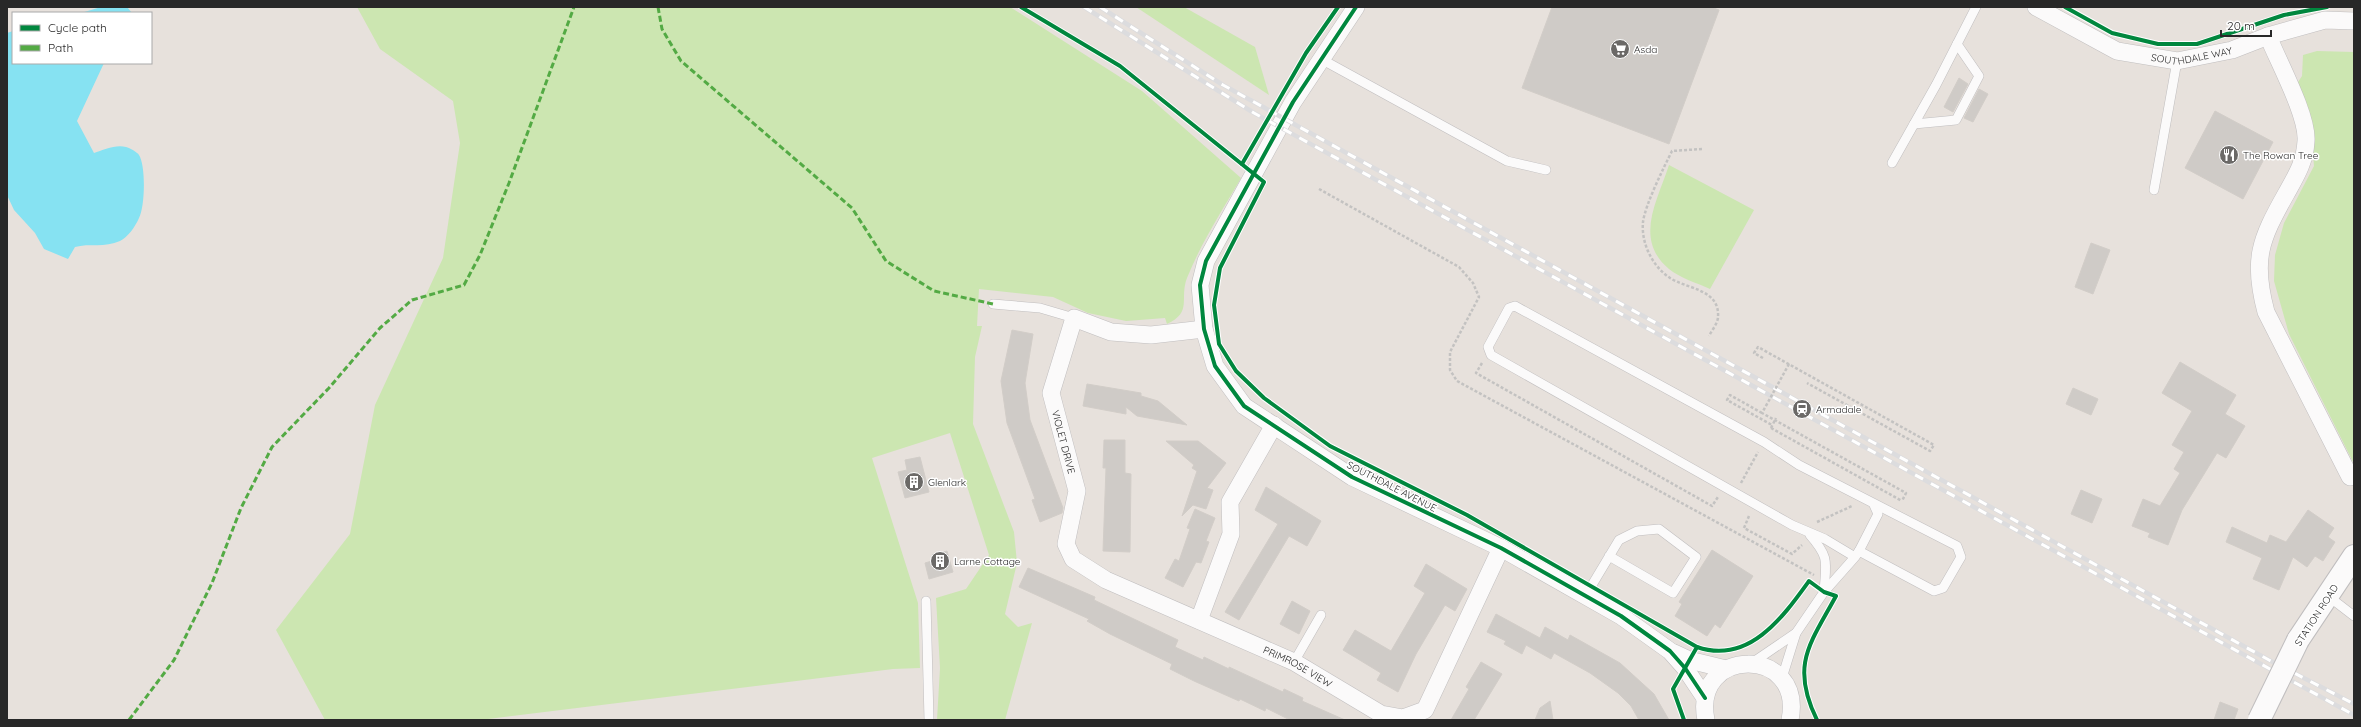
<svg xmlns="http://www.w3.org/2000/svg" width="2361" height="727" font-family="Quicksand,sans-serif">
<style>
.green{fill:#cce6b1}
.water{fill:#86e2f2}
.building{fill:#cfcbc7;stroke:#d2cdc8}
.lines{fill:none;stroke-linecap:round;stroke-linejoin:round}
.lane-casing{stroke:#c0bebf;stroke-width:10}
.street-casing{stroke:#c0bebf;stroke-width:18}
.secondary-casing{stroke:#c0bebf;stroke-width:24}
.path{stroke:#c3c2c1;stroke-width:2.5;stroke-dasharray:3 2;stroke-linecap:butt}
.lane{stroke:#fbfafa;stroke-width:9}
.street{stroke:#fbfafa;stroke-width:17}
.secondary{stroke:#fbfafa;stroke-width:22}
.rail-casing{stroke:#dcdcde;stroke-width:4.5}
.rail{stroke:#fff;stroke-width:3;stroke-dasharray:9;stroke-linecap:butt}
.secondary-bridge-casing{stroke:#c0bebf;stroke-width:24;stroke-linecap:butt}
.path-bridge{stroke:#c3c2c1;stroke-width:2.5;stroke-dasharray:3 2;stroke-linecap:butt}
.secondary-bridge{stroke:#fbfafa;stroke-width:22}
.quiet{stroke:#53aa44;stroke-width:3;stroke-dasharray:6 3;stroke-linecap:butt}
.cycleway-casing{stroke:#fff;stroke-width:6}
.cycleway{stroke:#00873e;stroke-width:4}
.labels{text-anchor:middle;stroke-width:3;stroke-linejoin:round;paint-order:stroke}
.poi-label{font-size:10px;fill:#282828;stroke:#fff;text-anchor:start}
.street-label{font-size:10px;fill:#282828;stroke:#fff}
</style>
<rect width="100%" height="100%" fill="#e7e1dc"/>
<g class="green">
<path d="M357,7H1010L1142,91L1241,178C1222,211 1201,243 1187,278C1179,299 1193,312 1167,324L1165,318L1126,321L1088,313L1053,297L979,289L977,326H982L975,357L973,424L1014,532L1017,563L1005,614L1018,627L1032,623L1005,720H937L940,668L936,598L966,589L989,555L950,433L872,458L918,603L920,668L893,669L480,720H325L276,630L350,534L375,405L443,258L460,143L453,101L380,49Z"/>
<path d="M1136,7H1184L1255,47L1269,95Z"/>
<path d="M2317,51L2354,52V464L2289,334L2274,281L2275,255L2284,223L2314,166L2312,140L2296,85L2302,76L2303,55Z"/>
<path d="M1669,165L1754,210L1710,289C1697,283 1680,278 1669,269C1633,239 1658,200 1669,165Z"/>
</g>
<g class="water">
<path d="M101,7H127L132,13H81Z"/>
<path d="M13,31V63H104L77,121L94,153C103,150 116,144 126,147C130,148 137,152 139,155C146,166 145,207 139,218C135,227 128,237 120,241C105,248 89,243 75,247L68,259L44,249L35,233L14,210L7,195V33Z"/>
</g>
<g class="building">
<path d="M1552,7H1711L1719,10L1669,144L1522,88Z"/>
<path d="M1959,78L1968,84L1953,112L1944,107Z"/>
<path d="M1979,89L1988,94L1973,122L1964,118Z"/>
<path d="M2215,111L2273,142L2243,199L2185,168Z"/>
<path d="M2091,243L2110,250L2093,294L2075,287Z"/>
<path d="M1012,330L1033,334L1025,383L1030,420L1063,508L1062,513L1040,522L1032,500L1035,499L1007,423L1001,381Z"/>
<path d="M2180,362L2236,395L2225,414L2245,426L2226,458L2217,453L2182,510L2168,545L2148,537L2150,533L2132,526L2143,499L2160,506L2180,473L2174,469L2184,452L2172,445L2192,411L2162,393Z"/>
<path d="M1087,384L1141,393V396L1158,401L1187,425L1137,416L1126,407V414L1083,406Z"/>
<path d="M2073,388L2098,399L2091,415L2066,404Z"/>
<path d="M1104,440H1125V473L1131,474L1130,552L1103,551L1106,468H1103Z"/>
<path d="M1166,441H1198L1226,463L1207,488L1213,490L1206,509L1193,505L1182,516L1197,471L1192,468L1194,465Z"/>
<path d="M920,457L929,492L905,498L898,472L907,470L905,460Z"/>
<path d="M1266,487L1321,521L1307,546L1289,536L1239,620L1225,612L1278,524L1255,510Z"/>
<path d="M2081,490L2102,499L2092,523L2071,514Z"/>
<path d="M1195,509L1215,518L1206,541L1209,542L1201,563L1196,562L1183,587L1165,578L1175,559L1179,561L1190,529L1187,528Z"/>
<path d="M2308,510L2334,528L2328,537L2335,542L2323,561L2315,556L2307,567L2293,557L2279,590L2253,579L2262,558L2226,542L2232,527L2267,543L2270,535L2286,542Z"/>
<path d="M1712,550L1753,576L1720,628L1715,624L1707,636L1675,616L1682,604L1679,602Z"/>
<path d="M947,551L953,572L929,579L925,563L935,560L934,555Z"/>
<path d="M1426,564L1467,589L1455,611L1445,605L1416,654L1398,692L1377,680L1381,673L1343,650L1355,630L1391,651L1425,593L1414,586Z"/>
<path d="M1028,568L1095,597L1094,600L1178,640L1175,647L1203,660L1204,657L1229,669V667L1283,692L1284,689L1303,698L1302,701L1345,720H1290L1266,708L1265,711L1240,699L1239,701L1194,681L1170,669L1172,664L1110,634L1087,621L1089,619L1019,587Z"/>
<path d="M1292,601L1310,611L1299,634L1280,624Z"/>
<path d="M1496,614L1540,638L1545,627L1568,640L1570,635L1620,663L1654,694L1669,720H1639L1631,706L1618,693L1590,673L1554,653L1551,659L1526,645L1522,654L1504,644L1506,641L1487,632Z"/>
<path d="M1481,662L1502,674L1474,720H1451L1469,689L1466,687Z"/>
<path d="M1550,701L1553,720H1535L1540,708Z"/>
<path d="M2220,702L2238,709L2234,720H2214Z"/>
</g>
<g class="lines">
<defs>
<g id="lane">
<path d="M1321,59L1507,161L1546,170"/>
<path d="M1914,124L1956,120L1979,76L1957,44"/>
<path d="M1892,163L1936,85L1976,7"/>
<path d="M2154,190L2177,61"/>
<path d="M993,304L1040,308L1074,318"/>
<path d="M1810,535C1830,558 1826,562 1824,592"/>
<path d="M1859,551L1878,514L1874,505"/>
<path d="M1586,595L1619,540L1637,531L1659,529L1696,557L1673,593L1609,556"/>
<path d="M2328,596L2354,616"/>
<path d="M926,601L929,720"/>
<path d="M1294,662L1321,615"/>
<path d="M1752,663L1796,633"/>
<path d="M1782,678L1796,633L1824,592L1855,557L1859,551L1934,591L1943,588L1961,557L1957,546L1799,465L1764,442L1515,306L1509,308L1488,347L1491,355L1792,525L1825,539L1855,557"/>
</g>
<g id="street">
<path d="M1356,7L1293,102L1206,261L1200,285L1204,329L1215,366L1244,406L1352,477L1501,548L1621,616L1670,651L1685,668L1705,698"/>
<path id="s1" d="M2036,7L2117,51L2177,61L2232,50L2268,36L2325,20L2354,21"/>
<path d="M2268,36C2278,61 2308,116 2306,141C2305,162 2296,176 2286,194C2260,240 2252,260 2266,312L2350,477"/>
<path id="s2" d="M1204,329L1151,335L1111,332L1074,318L1051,393L1077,491L1066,544L1073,559L1106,580L1294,662L1381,714L1403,718L1425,710L1501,548"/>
<path d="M1199,620L1231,534L1230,502L1274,425"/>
<path d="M1674,653L1689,660L1726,669"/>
<path d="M1706,720C1691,646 1805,645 1790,720"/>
</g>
<path id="secondary" d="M2298,640L2354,556"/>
</defs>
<use href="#lane" class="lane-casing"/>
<use href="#street" class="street-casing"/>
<use href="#secondary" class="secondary-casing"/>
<g class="path">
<path d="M1702,149L1672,151C1664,167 1645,205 1643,222C1641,243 1652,266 1670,278C1687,289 1720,289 1718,317C1718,323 1712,330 1709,336"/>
<path d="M1319,189L1459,267L1473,283L1479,297L1450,352V370L1457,381L1814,575"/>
<path d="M1763,358L1754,353L1758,347L1934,445L1930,451L1807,383"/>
<path d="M1482,363L1476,373L1712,506L1718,497"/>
<path d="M1762,413L1730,395L1727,400L1772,425"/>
<path d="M1771,428L1902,501"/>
<path d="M1771,428L1776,418"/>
<path d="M1741,483L1758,452"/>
<path d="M1749,516L1744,528L1792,554L1802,545"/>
<path d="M1817,522L1852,506"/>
</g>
<use href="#lane" class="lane"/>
<use href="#street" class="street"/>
<use href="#secondary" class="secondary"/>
<defs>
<g id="rail">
<path d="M1084,7L1254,113L2354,715"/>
<path d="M1100,7L1223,85L2269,660L2354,704"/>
</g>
</defs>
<use href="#rail" class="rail-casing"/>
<use href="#rail" class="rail"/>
<defs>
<path id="secondary-bridge" d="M2259,720L2298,640"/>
</defs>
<use href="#secondary-bridge" class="secondary-bridge-casing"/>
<path class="path-bridge" d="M1789,364L1762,413L1906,493L1902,501"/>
<use href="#secondary-bridge" class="secondary-bridge"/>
<g class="quiet">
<path d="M658,7L662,29L681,61L852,208L886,261L934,291L993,304"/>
<path d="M129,720L174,660L212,583L241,508L272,447L329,388L380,328L412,300L464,285L480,255L509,183L574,7"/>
</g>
<defs>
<g id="cycleway">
<path d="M1021,7L1120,66L1264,182L1220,268L1214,305L1219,344L1236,371L1264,398L1330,446L1467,515L1697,647L1673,689L1684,720"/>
<path d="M1356,7L1293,102L1206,261L1200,285L1204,329L1215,366L1244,406L1352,477L1501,548L1621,616L1670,651L1685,668L1705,698"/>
<path d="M2065,7L2112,33L2158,44H2197L2284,15L2327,7"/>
<path d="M1242,164L1306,53L1338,7"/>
<path d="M1697,647C1749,665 1783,617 1809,581L1824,592L1836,596C1810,644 1790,665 1817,720"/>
</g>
</defs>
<use href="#cycleway" class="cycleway-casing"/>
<use href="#cycleway" class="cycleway"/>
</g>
<defs>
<symbol id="supermarket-disc" viewBox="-11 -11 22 22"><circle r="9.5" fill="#6b6967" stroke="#fff"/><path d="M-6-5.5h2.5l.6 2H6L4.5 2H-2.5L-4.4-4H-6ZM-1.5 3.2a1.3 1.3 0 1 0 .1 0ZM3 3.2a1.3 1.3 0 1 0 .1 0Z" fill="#fff"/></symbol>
<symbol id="restaurant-disc" viewBox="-11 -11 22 22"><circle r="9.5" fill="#6b6967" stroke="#fff"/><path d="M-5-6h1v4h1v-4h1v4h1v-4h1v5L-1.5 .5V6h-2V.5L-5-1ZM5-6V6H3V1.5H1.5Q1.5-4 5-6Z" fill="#fff"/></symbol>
<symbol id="station-disc" viewBox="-11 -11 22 22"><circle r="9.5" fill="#6b6967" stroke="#fff"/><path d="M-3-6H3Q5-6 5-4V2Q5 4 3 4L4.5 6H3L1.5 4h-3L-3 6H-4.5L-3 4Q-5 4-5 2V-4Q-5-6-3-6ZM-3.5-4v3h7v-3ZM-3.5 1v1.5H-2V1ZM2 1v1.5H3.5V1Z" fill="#fff"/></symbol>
<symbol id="building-disc" viewBox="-11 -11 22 22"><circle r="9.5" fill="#6b6967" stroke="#fff"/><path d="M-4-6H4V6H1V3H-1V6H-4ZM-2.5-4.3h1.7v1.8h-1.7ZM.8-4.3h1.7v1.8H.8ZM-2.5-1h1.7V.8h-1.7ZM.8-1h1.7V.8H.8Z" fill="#fff"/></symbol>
</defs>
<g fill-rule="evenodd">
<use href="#supermarket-disc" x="1609" y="38" width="22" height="22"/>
<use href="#restaurant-disc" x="2218" y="144" width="22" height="22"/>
<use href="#station-disc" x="1791" y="398" width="22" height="22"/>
<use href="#building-disc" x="903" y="471" width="22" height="22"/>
<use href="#building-disc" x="929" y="550" width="22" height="22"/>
</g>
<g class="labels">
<g class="poi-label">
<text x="1634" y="53">Asda</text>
<text x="2243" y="159">The Rowan Tree</text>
<text x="1816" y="413">Armadale</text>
<text x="928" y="486">Glenlark</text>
<text x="954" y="565">Larne Cottage</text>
</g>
<g class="street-label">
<text dy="4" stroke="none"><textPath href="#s1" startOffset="168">SOUTHDALE WAY</textPath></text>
<text dy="4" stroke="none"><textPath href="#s2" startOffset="262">VIOLET DRIVE</textPath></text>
<text transform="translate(1392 486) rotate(27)" y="4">SOUTHDALE AVENUE</text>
<text transform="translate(2316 615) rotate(-57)" y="4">STATION ROAD</text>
<text dy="4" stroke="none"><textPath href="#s2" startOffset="633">PRIMROSE VIEW</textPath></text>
</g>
</g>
<rect width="2361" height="727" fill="none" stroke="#282828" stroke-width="16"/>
<rect x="12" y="12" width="140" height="52" fill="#ffffff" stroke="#a9a9a9"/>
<rect x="20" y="25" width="20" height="6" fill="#00873e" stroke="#a9a9a9"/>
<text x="48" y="32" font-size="12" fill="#282828">Cycle path</text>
<rect x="20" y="45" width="20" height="6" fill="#53aa44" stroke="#a9a9a9"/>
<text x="48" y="52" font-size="12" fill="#282828">Path</text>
<path d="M2221 30v6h50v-6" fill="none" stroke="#282828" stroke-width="2"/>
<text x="2227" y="30" font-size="12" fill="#282828" stroke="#ffffff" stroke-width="3" paint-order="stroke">20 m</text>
</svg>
